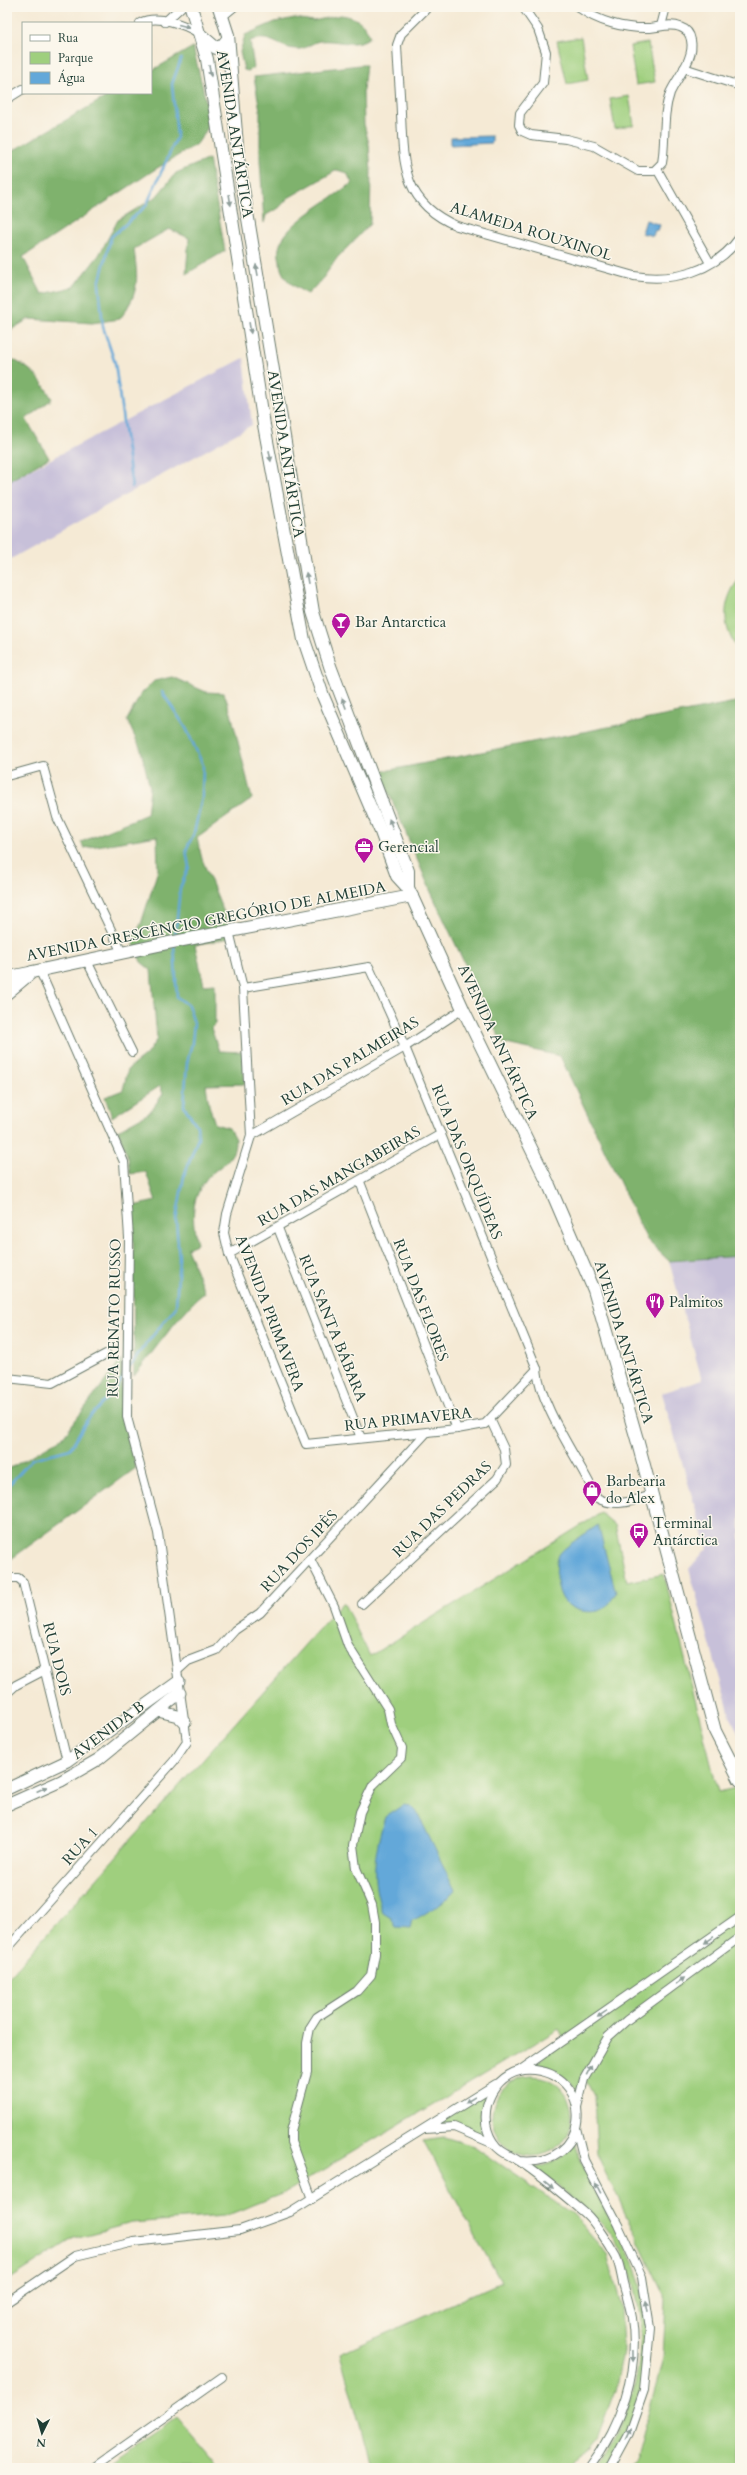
<svg xmlns="http://www.w3.org/2000/svg" width="747" height="2475" font-family="Cardo,serif">
<style>
.industrial{fill:#c7c0d9}
.green{fill:#9fcf7e;stroke:#5f8659}
.forest{fill:#7fb26d;stroke:#4f7850}
.water{fill:#63a8d9;stroke:#417286}
.lines{fill:none;stroke-linecap:round;stroke-linejoin:round}
.stream{stroke:#63a8d9;stroke-width:2.5}
.minor-casing{stroke:#6a7a6c;stroke-width:10}
.tertiary-casing{stroke:#6a7a6c;stroke-width:13}
.secondary-casing{stroke:#6a7a6c;stroke-width:14}
.minor{stroke:#fff;stroke-width:8}
.tertiary{stroke:#fff;stroke-width:11}
.secondary{stroke:#fff;stroke-width:12}
.oneway{fill:#8f9e9a}
.labels{text-anchor:middle;stroke-width:3;stroke-linejoin:round;paint-order:stroke}
.street-label{font-size:15px;fill:#1f3d34;stroke:#fbf7ec}
.poi-label{font-size:15px;fill:#1f3d34;stroke:#fbf7ec;text-anchor:start}
</style>
<rect width="100%" height="100%" fill="#fbf7ec"/>
<filter id="ink" filterUnits="userSpaceOnUse"><feTurbulence type="fractalNoise" baseFrequency=".025" numOctaves="2"/><feDisplacementMap in="SourceGraphic" scale="8" xChannelSelector="R" yChannelSelector="G"/><feConvolveMatrix kernelMatrix="1 2 1 2 8 2 1 2 1" color-interpolation-filters="sRGB"/></filter>
<filter id="wash" filterUnits="userSpaceOnUse"><feTurbulence type="fractalNoise" baseFrequency=".012" numOctaves="4" result="noise"/><feDisplacementMap in="SourceGraphic" scale="16" xChannelSelector="R" yChannelSelector="G"/><feGaussianBlur stdDeviation="0.9" result="paint"/><feColorMatrix in="noise" values="0 0 0 0 0 0 0 0 0 0 0 0 0 0 0 0 0 1.4 0 .05"/><feComposite in="paint" operator="in"/></filter>
<g filter="url(#wash)">
<rect width="100%" height="100%" fill="#f5ead5"/>
<g class="industrial">
<path d="M244,358L252,425L7,561V482Z"/>
<path d="M740,830V1738L730,1715L689,1569L707,1548L662,1393L702,1380L669,1261L647,1240L560,1056L502,1043L431,892Z"/>
</g>
<g class="green">
<path d="M581,37L588,80L567,84L557,41Z"/>
<path d="M648,43L655,82L636,85L630,46Z"/>
<path d="M629,96L634,125L615,129L610,99Z"/>
<path d="M740,578V653C722,629 720,602 740,578Z"/>
<path d="M601,1513L615,1525L627,1582L664,1574L718,1792L740,1787V2468H629L636,2458L663,2359L666,2300L597,2154L594,2096L583,2075L577,2091C566,2076 553,2068 535,2063L566,2042L559,2029L284,2193L225,2216L132,2223L74,2238L7,2281V1979L343,1602L370,1656Z"/>
<circle cx="532" cy="2116" r="40"/>
<path d="M486,2093L480,2112L484,2137L459,2126L435,2124Z"/>
<path d="M444,2137L474,2146L572,2214L607,2254L621,2306L623,2352L615,2390L597,2438L573,2468H372L340,2354L501,2282L423,2140Z"/>
<path d="M575,2143C588,2189 613,2218 632,2260C650,2299 651,2359 639,2400C631,2424 618,2447 605,2468H595C649,2402 661,2283 597,2219C578,2200 554,2184 533,2168C552,2165 563,2158 575,2143Z"/>
<path d="M177,2418L219,2468H104Z"/>
</g>
<g class="forest">
<path d="M341,15C356,17 365,22 370,37C354,49 338,39 320,41C312,42 305,50 297,49C279,49 271,33 250,41L254,68L248,71L244,70L240,52L245,35L275,22L295,18L313,21Z"/>
<path d="M193,47L211,123L197,144L154,170L23,257L42,294L74,287L99,255L118,220L156,197L176,173L209,159L225,251L186,274L189,238L169,229L134,249C138,281 140,291 120,319L92,323L29,319L7,332V154L113,93H151V71Z"/>
<path d="M360,65H366L363,90L364,124L369,144L371,172L370,224L337,258L323,278L308,294C294,287 280,278 280,261C279,257 278,252 279,248C284,223 333,199 352,183L347,173L337,170L288,198L279,208L266,215L264,223L260,160V110L254,77Z"/>
<path d="M7,357C32,368 39,376 52,399L26,419L49,458L7,482Z"/>
<path d="M172,677L206,692L224,693L231,713L252,799L197,838L202,859L234,937L195,945L204,985L215,984V1024L211,1028L219,1051L243,1052L245,1084L206,1085L209,1105L215,1124L229,1128L235,1139C235,1143 235,1150 232,1154C227,1164 214,1170 207,1178C190,1200 192,1219 197,1244L187,1248L205,1293C190,1300 147,1360 134,1376L133,1206L156,1201L146,1172L130,1174L128,1158L118,1130L149,1113L163,1094L160,1086L112,1117L105,1097L123,1090L128,1069L146,1055L157,1039L151,970L141,962L132,940L141,924L158,870L157,836L84,848L81,842L147,814L150,788L141,750L127,720L141,694L154,681Z"/>
<path d="M740,701V1256L669,1261L647,1240L560,1056L502,1043L431,892L380,772Z"/>
<path d="M122,1359V1413L136,1468L7,1562V1470L62,1438Z"/>
</g>
<g class="water">
<path d="M492,136V143L451,145V137Z"/>
<path d="M646,220L660,225L658,231L655,230L653,236L642,233Z"/>
<path d="M598,1525L616,1593C613,1597 609,1605 605,1608C594,1615 574,1612 565,1602C556,1593 554,1566 559,1555C563,1547 590,1531 598,1525Z"/>
<path d="M403,1805L411,1806L417,1812L455,1890C453,1896 420,1918 413,1920L411,1928L396,1927L391,1918L383,1913C369,1879 375,1850 385,1817Z"/>
</g>
<g class="lines">
<g class="stream">
<path d="M132,487L115,363L103,327L99,284L111,237L146,206L177,137L172,84L181,59"/>
<path d="M162,692L186,728L203,765L202,798L194,833L186,850L189,867L180,888L175,938"/>
<path d="M130,1367L142,1349L176,1307L179,1258L176,1220L184,1176L198,1138L197,1126L184,1106L187,1063L192,1043L194,1023L188,1005L177,997L174,945"/>
<path d="M7,1487L32,1459L70,1449L87,1420L114,1391L125,1375"/>
</g>
</g>
</g>
<g filter="url(#ink)">
<g class="lines">
<defs>
<g id="minor">
<path d="M428,7L401,34L397,45C398,68 400,90 401,113C403,165 403,203 457,226L634,276C674,282 715,272 740,237"/>
<path d="M523,7L538,29L546,52L543,83L520,113L519,125L522,131L531,135L566,139L594,146L638,171H654L662,163C666,140 662,116 670,93C677,77 695,59 691,40C690,34 686,29 680,27C671,23 660,27 650,28C625,29 598,22 578,7"/>
<path d="M223,16L234,7"/>
<path d="M165,22L181,7"/>
<path d="M140,23C156,14 185,24 200,34"/>
<path d="M661,26L666,7"/>
<path d="M684,68L740,86"/>
<path d="M7,99L23,89"/>
<path d="M657,169L710,263"/>
<path d="M7,776L43,766L57,817L122,953"/>
<path d="M229,931L243,988L251,1136L227,1214L224,1233L229,1254L306,1444L457,1429L485,1424L537,1369"/>
<path d="M87,961L132,1052"/>
<path d="M243,988L369,967L405,1047L537,1369C540,1407 580,1461 597,1498C616,1508 632,1501 652,1495"/>
<path d="M251,1136L405,1047L463,1009"/>
<path d="M360,1182L457,1429"/>
<path d="M278,1228L361,1438"/>
<path d="M229,1254L441,1134"/>
<path d="M7,1378L52,1383L106,1354"/>
<path d="M310,1559L334,1606L348,1646L388,1709L391,1724L402,1748L401,1758L373,1785L360,1812L353,1845L356,1868L372,1905L375,1922V1954L371,1975L357,1991L317,2017L310,2028L307,2043V2072L291,2131V2142L312,2199"/>
<path d="M7,1578H18L23,1582L67,1761"/>
<path d="M362,1604L497,1479L506,1465L504,1449L491,1421"/>
<path d="M177,1671L188,1661L217,1650L235,1630L260,1613L427,1432"/>
<path d="M7,1693L16,1685L45,1670"/>
<path d="M7,1949L174,1761L187,1742L158,1533L127,1417L129,1238L124,1162L40,971"/>
<path d="M519,2071L740,1917"/>
<path d="M577,2107L584,2079L608,2037L627,2020L740,1937"/>
<path d="M576,2128L584,2160L618,2225L642,2277L650,2328L644,2390L629,2433L610,2468"/>
<path d="M425,2129L454,2127L494,2144"/>
<path d="M519,2161C591,2169 597,2077 535,2070C496,2065 473,2112 493,2142C500,2153 510,2155 519,2161C542,2176 565,2196 586,2214C595,2222 610,2246 616,2257C620,2265 621,2275 623,2283C626,2294 630,2306 632,2318C640,2372 621,2425 589,2468"/>
<path d="M7,2302L75,2256L134,2242L240,2230L290,2212L496,2084"/>
<path d="M93,2468L222,2377"/>
</g>
<g id="tertiary">
<path d="M7,977L32,972"/>
<path d="M158,1711L178,1716L185,1723"/>
<path d="M7,1789L67,1761L179,1681"/>
<path d="M7,1805L61,1781L99,1759L180,1693"/>
</g>
<g id="secondary">
<path d="M191,7L207,59L264,425L304,640L323,696L381,832L397,876L408,888L463,1009L549,1185L594,1290L638,1443L715,1731L740,1780"/>
<path d="M219,7L228,35L238,158L313,612L330,666L408,871V888"/>
<path d="M202,36L216,48L222,46L228,39"/>
<path d="M7,993L32,972L168,943L412,896"/>
</g>
</defs>
<use href="#minor" class="minor-casing"/>
<use href="#tertiary" class="tertiary-casing"/>
<use href="#secondary" class="secondary-casing"/>
<use href="#minor" class="minor"/>
<use href="#tertiary" class="tertiary"/>
<use href="#secondary" class="secondary"/>
</g>
<defs><path id="oneway-solid" d="M-6-.8H1V-3.2L6.5 0L1 3.2V.8H-6Z"/></defs>
<g class="oneway">
<use href="#oneway-solid" transform="translate(184 26) rotate(14)"/>
<use href="#oneway-solid" transform="translate(210 71) rotate(80)"/>
<use href="#oneway-solid" transform="translate(230 200) rotate(81)"/>
<use href="#oneway-solid" transform="translate(257 270) rotate(-100)"/>
<use href="#oneway-solid" transform="translate(250 328) rotate(81)"/>
<use href="#oneway-solid" transform="translate(270 456) rotate(80)"/>
<use href="#oneway-solid" transform="translate(307 578) rotate(-100)"/>
<use href="#oneway-solid" transform="translate(344 703) rotate(-111)"/>
<use href="#oneway-solid" transform="translate(391 824) rotate(-111)"/>
<use href="#oneway-solid" transform="translate(42 1789) rotate(-25)"/>
<use href="#oneway-solid" transform="translate(709 1940) rotate(145)"/>
<use href="#oneway-solid" transform="translate(680 1981) rotate(-36)"/>
<use href="#oneway-solid" transform="translate(602 2014) rotate(146)"/>
<use href="#oneway-solid" transform="translate(589 2070) rotate(-63)"/>
<use href="#oneway-solid" transform="translate(470 2100) rotate(148)"/>
<use href="#oneway-solid" transform="translate(549 2185) rotate(39)"/>
<use href="#oneway-solid" transform="translate(598 2188) rotate(-118)"/>
<use href="#oneway-solid" transform="translate(647 2307) rotate(-100)"/>
<use href="#oneway-solid" transform="translate(633 2356) rotate(89)"/>
<use href="#oneway-solid" transform="translate(628 2434) rotate(-65)"/>
</g>
</g>
<defs>
<symbol id="bar-pin" viewBox="-11 -11 22 30"><path d="M0 17L-7.5 6A9.5 9.5 0 1 1 7.5 6Z" fill="#b5179e" stroke="#fbf7ec"/><path d="M-6-5H6L.8 .8V4.5H3.5V6h-7V4.5H-.8V.8Z" fill="#fff"/></symbol>
<symbol id="office-pin" viewBox="-11 -11 22 30"><path d="M0 17L-7.5 6A9.5 9.5 0 1 1 7.5 6Z" fill="#b5179e" stroke="#fbf7ec"/><path d="M-6-3h4V-5.5h4V-3h4V5H-6ZM-1-4.5V-3h2v-1.5ZM-6 0V1H6V0Z" fill="#fff"/></symbol>
<symbol id="restaurant-pin" viewBox="-11 -11 22 30"><path d="M0 17L-7.5 6A9.5 9.5 0 1 1 7.5 6Z" fill="#b5179e" stroke="#fbf7ec"/><path d="M-5-6h1v4h1v-4h1v4h1v-4h1v5L-1.5 .5V6h-2V.5L-5-1ZM5-6V6H3V1.5H1.5Q1.5-4 5-6Z" fill="#fff"/></symbol>
<symbol id="shop-pin" viewBox="-11 -11 22 30"><path d="M0 17L-7.5 6A9.5 9.5 0 1 1 7.5 6Z" fill="#b5179e" stroke="#fbf7ec"/><path d="M-5-2.5h2.3a2.7 3.5 0 0 1 5.4 0H5L5.5 6h-11ZM-1.5-2.5h3a1.5 2.3 0 0 0-3 0Z" fill="#fff"/></symbol>
<symbol id="bus-pin" viewBox="-11 -11 22 30"><path d="M0 17L-7.5 6A9.5 9.5 0 1 1 7.5 6Z" fill="#b5179e" stroke="#fbf7ec"/><path d="M-5-6H5V4H4V6H2V4H-2V6H-4V4H-5ZM-3.5-4V0h7V-4ZM-3.5 1.2v1.5H-2V1.2ZM2 1.2v1.5H3.5V1.2Z" fill="#fff"/></symbol>
</defs>
<g fill-rule="evenodd">
<use href="#bar-pin" x="330" y="611" width="22" height="30"/>
<use href="#office-pin" x="353" y="836" width="22" height="30"/>
<use href="#restaurant-pin" x="644" y="1291" width="22" height="30"/>
<use href="#shop-pin" x="581" y="1479" width="22" height="30"/>
<use href="#bus-pin" x="628" y="1521" width="22" height="30"/>
</g>
<g class="labels">
<g class="street-label">
<text transform="translate(235 134) rotate(81)" y="5">AVENIDA ANTÁRTICA</text>
<text transform="translate(531 231) rotate(17)" y="5">ALAMEDA ROUXINOL</text>
<text transform="translate(286 454) rotate(81)" y="5">AVENIDA ANTÁRTICA</text>
<text transform="translate(206 921) rotate(-11)" y="5">AVENIDA CRESCÊNCIO GREGÓRIO DE ALMEIDA</text>
<text transform="translate(498 1042) rotate(65)" y="5">AVENIDA ANTÁRTICA</text>
<text transform="translate(350 1061) rotate(-31)" y="5">RUA DAS PALMEIRAS</text>
<text transform="translate(467 1162) rotate(68)" y="5">RUA DAS ORQUÍDEAS</text>
<text transform="translate(339 1176) rotate(-30)" y="5">RUA DAS MANGABEIRAS</text>
<text transform="translate(421 1300) rotate(69)" y="5">RUA DAS FLORES</text>
<text transform="translate(270 1313) rotate(69)" y="5">AVENIDA PRIMAVERA</text>
<text transform="translate(114 1318) rotate(-89)" y="5">RUA RENATO RUSSO</text>
<text transform="translate(333 1328) rotate(68)" y="5">RUA SANTA BÁBARA</text>
<text transform="translate(624 1342) rotate(73)" y="5">AVENIDA ANTÁRTICA</text>
<text transform="translate(408 1419) rotate(-6)" y="5">RUA PRIMAVERA</text>
<text transform="translate(442 1509) rotate(-44)" y="5">RUA DAS PEDRAS</text>
<text transform="translate(299 1551) rotate(-47)" y="5">RUA DOS IPÊS</text>
<text transform="translate(57 1659) rotate(76)" y="5">RUA DOIS</text>
<text transform="translate(108 1730) rotate(-37)" y="5">AVENIDA B</text>
<text transform="translate(80 1846) rotate(-48)" y="5">RUA 1</text>
</g>
<g class="poi-label">
<text x="355" y="627">Bar Antarctica</text>
<text x="378" y="852">Gerencial</text>
<text x="669" y="1307">Palmitos</text>
<text x="606" y="1486">Barbearia<tspan x="606" dy="17">do Alex</tspan></text>
<text x="653" y="1528">Terminal<tspan x="653" dy="17">Antárctica</tspan></text>
</g>
</g>
<rect width="747" height="2475" fill="none" stroke="#fbf7ec" stroke-width="24"/>
<rect x="22" y="22" width="130" height="72" fill="#fbf7ec" stroke="#a3ada2"/>
<rect x="30" y="35" width="20" height="6" fill="#ffffff" stroke="#a3ada2"/>
<text x="58" y="42" font-size="12" fill="#1f3d34">Rua</text>
<rect x="30" y="52" width="20" height="12" fill="#9fcf7e" stroke="#a3ada2"/>
<text x="58" y="62" font-size="12" fill="#1f3d34">Parque</text>
<rect x="30" y="72" width="20" height="12" fill="#63a8d9" stroke="#a3ada2"/>
<text x="58" y="82" font-size="12" fill="#1f3d34">Água</text>
<g transform="translate(42 2433) rotate(185)" stroke="#fbf7ec" stroke-width="3" paint-order="stroke">
<path d="M0-3L7 15L0 10L-7 15Z" fill="#1f3d34"/>
<text y="-6" font-size="11" font-weight="bold" text-anchor="middle" fill="#1f3d34">N</text>
</g>
</svg>
